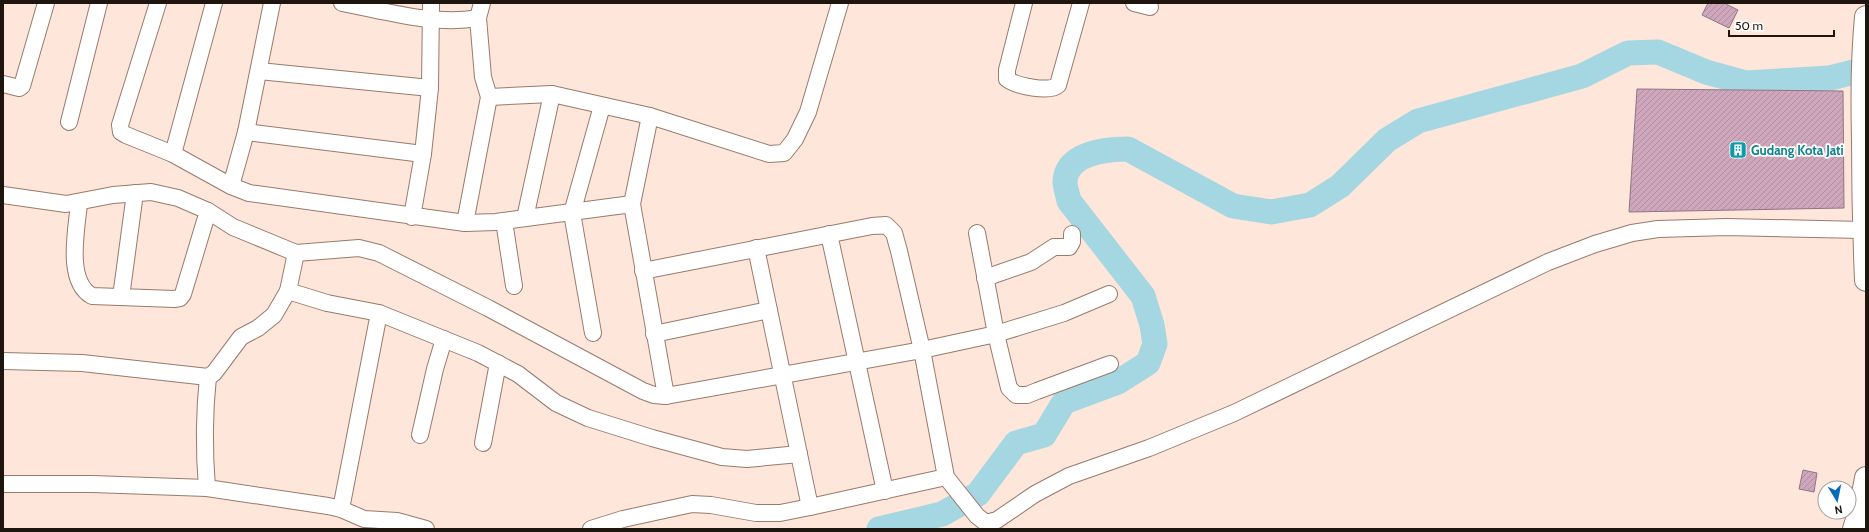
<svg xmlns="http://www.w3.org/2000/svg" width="1869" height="532" font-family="Cabin,sans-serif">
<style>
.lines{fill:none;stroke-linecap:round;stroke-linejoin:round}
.river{stroke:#a4d7e1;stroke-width:25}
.building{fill:url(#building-hatch);stroke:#8f7483}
.street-casing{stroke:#977b6d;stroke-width:18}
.primary-casing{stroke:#977b6d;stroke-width:24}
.street{stroke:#fff;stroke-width:16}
.primary{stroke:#fff;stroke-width:22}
.labels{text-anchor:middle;stroke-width:3.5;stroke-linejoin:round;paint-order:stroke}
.culture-label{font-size:13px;font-weight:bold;fill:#0d838f;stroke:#fff;text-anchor:start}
</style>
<defs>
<pattern id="building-hatch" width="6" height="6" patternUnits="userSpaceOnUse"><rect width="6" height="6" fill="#cfa7bd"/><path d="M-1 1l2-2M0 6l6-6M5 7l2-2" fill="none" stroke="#b18fa1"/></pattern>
</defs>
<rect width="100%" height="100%" fill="#ffe6da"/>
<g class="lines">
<path class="river" d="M879,529L942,514L978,494L1016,443L1044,435L1064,402L1118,382L1148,363L1155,344L1152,325L1143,296L1069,201C1068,195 1065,188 1065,182C1066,153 1106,149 1128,149L1233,206L1271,212L1310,205L1340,186L1387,140L1418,121L1582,76L1628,53L1658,52L1706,72L1746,83L1830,78L1866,69"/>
</g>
<g class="building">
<path d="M1708,3H1724L1738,10L1729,28L1702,15Z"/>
<path d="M1637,89L1843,91L1844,208L1629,212Z"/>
<path d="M1803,470L1817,473L1814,492L1799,489Z"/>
</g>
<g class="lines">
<defs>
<g id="street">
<path d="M158,3L120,125L121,132L126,135L173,154L231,186L249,193L465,223L496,222L632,204L666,396L922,350L996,334L1009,388L1016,395H1027L1037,391L1110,364"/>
<path d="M342,3C385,11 435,26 478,18"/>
<path d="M1024,3L1007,70V79C1016,86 1050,93 1058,85L1081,3"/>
<path d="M1134,3L1150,7"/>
<path d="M259,71L430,88"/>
<path d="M3,84L19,88L22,86L46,3"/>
<path d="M489,97L552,94L650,116L769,154L784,153L795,139L808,112L840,3"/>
<path d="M69,122L99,3"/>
<path d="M246,132L423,154"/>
<path d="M173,154L214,3"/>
<path d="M231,186L246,132L272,3"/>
<path d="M3,195L66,204L113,195L151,192L178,198L208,211L233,227L296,253L359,248L379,253L488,308L643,391L654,395L666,396"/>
<path d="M79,203C77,228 65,281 92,296L174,299L180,298L183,294L208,211"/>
<path d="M632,204L650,116"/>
<path d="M412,217L423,154L430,88L431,3"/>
<path d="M525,218L552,94"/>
<path d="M504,221L514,286"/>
<path d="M465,223L489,97L483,77L478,18L482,3"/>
<path d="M977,233L996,334L1064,313L1109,294"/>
<path d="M829,234L885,491"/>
<path d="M756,248L810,507L946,477"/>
<path d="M296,253L288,291L327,303L379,313L478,353L518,374L556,403L588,418L652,438L722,457L747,459L799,454"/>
<path d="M643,271L872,226L886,225L894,233L899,251L922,350L946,477L977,516L986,523L997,520L1035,494L1069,476L1149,448L1234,413L1548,262L1595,244L1632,233L1658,229L1727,227L1863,230"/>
<path d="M985,278L1031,262L1054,247H1069L1072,242V234"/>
<path d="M121,297L135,193"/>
<path d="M593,333L572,213L602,106"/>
<path d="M654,334L769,310"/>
<path d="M3,361L82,363L208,377L214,373L241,337L258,328L274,315L288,291"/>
<path d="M420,435L435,369L444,339"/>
<path d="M483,443L498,363"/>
<path d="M3,484H92L207,488L328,506L341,509L364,519L397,521L426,529"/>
<path d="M207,488C204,451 204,414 208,377"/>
<path d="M341,509L379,313"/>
<path d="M591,529L623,519L692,504L711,505L756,513H780L810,507"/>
</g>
<g id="primary">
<path d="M1866,17C1862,58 1862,98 1863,139C1863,186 1864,233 1866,280"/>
<path d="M1854,529L1860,510L1866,478"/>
</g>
</defs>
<use href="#street" class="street-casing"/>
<use href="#primary" class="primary-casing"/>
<use href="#street" class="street"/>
<use href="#primary" class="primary"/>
</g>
<defs>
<symbol id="building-square" viewBox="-11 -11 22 22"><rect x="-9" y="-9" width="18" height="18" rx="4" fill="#0f9aa8" stroke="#fff"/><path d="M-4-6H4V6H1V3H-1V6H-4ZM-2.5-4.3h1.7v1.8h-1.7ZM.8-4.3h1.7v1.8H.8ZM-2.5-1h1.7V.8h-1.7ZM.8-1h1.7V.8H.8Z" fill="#fff"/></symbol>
</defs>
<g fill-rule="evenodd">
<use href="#building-square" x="1728" y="140" width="20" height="20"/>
</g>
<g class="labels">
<g class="culture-label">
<text x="1751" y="155">Gudang Kota Jati</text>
</g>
</g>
<rect width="1869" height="532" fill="none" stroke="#1f150f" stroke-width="8"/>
<g transform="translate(1837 500) rotate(170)"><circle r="19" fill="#ffffff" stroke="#a5a19f"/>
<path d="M0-3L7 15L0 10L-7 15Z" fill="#086db9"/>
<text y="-6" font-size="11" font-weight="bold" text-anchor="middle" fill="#1f150f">N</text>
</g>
<path d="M1729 30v6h105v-6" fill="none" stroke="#1f150f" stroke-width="2"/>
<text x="1735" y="30" font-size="12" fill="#1f150f" stroke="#ffffff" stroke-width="3" paint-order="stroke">50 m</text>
</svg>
